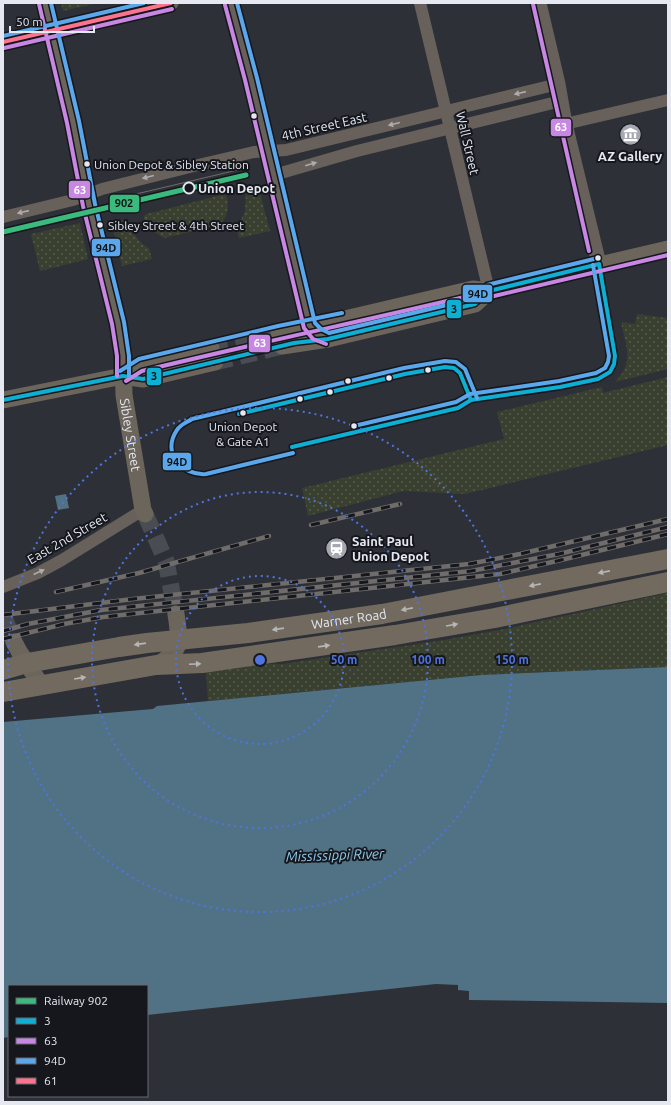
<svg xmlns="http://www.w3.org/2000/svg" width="671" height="1105" font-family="Ubuntu,sans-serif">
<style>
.grass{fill:url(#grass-dots)}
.water{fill:#517285}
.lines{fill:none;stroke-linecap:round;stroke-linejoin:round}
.secondary-tunnel{stroke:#494c53;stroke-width:17;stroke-dasharray:17 8;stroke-linecap:butt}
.minor{stroke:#68615b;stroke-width:12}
.tertiary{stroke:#68615b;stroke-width:15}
.secondary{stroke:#6c655b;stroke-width:17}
.trunk{stroke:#726a5f;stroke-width:20}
.tram{stroke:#6f6c6a;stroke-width:1}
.rail-casing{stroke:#6f6c6a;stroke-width:4.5}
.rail{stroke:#15171d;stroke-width:3;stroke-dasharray:9;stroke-linecap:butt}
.bus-1-casing{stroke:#15171d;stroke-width:7}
.bus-2-casing{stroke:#15171d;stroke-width:7}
.bus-3-casing{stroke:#15171d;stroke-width:7}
.bus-4-casing{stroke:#15171d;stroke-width:7}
.bus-1{stroke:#0dafd3;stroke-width:4}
.bus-2{stroke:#c787e3;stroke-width:4}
.bus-3{stroke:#5aa8eb;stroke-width:4}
.bus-4{stroke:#fc738d;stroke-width:4}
.rail-1-casing{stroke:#15171d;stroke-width:8}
.rail-1{stroke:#3aba7d;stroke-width:5}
.oneway{fill:#adabae}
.oneway2{fill:#b7b6b7}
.ring{fill:none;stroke:#4f74de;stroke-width:2;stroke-dasharray:2 4}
.bus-dot{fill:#e5e8f1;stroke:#15171d;stroke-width:1.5}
.stop-dot{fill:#15171d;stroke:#e5e8f1;stroke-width:2}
.labels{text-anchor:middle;stroke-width:4;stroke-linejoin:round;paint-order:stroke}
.bus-label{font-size:12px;fill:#e5e8f1;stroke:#15171d;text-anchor:start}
.street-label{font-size:13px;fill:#e5e8f1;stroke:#15171d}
.poi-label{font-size:13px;font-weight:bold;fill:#e5e8f1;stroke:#15171d}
.stop-label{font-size:13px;font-weight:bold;fill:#e5e8f1;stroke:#15171d;text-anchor:start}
.water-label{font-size:14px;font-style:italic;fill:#8ecaef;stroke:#15171d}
.centre{fill:#4f74de;stroke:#15171d;stroke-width:2}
.ring-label{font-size:12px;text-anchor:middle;font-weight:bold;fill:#4f74de;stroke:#15171d;stroke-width:4;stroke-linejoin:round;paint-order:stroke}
.line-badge{stroke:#15171d;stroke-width:1.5}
.badge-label{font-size:11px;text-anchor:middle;font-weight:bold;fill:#fff}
.pale-badge-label{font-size:11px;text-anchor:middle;font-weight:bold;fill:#111}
</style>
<defs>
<pattern id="grass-dots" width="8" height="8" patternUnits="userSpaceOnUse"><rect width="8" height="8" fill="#394030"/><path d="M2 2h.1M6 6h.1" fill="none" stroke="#565c4e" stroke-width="1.8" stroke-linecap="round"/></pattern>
</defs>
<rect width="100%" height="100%" fill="#2e3037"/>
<g class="grass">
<path d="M61,3H97L63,11Z"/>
<path d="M258,186L270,231L239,238L237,229L245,211L246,190Z"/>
<path d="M221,195H226C230,205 228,218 219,225L164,238L153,231L144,219V216L147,214Z"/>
<path d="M121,220H126C132,230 138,243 149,248L152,259L122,266L112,223Z"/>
<path d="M80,223L88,259L40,271L31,234Z"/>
<path d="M637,314L668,318V369L615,382C635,362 626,347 621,322L635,324Z"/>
<path d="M668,377V445L465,494L403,491L308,516L302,488L504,439L497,412L602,387L603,393Z"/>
<path d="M668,593V667L481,675L208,701L206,671L243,664H283L444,640L505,629Z"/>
</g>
<g class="water">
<path d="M66,494L69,508L58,510L55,496Z"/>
<path d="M668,667V1003L469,1000V991L458,990V985L436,984L147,1015V986H9V1037L3,1038V722L153,709L157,706L481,675Z"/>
</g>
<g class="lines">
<g class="secondary-tunnel">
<path d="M211,348L279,332"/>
<path d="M215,362L282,346"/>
<path d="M145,514L166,561L176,614"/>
<path d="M3,615L14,642"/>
</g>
<g class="minor">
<path d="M231,3L251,79L310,326L315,332"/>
<path d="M420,3L489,291"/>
<path d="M565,124L668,100"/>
<path d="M274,175L357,151L561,101"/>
<path d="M3,217L73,200L102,189L194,166L254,152L286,150L558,84"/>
<path d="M3,587L38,573L62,560L143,510"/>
</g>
<g class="tertiary">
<path d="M539,3L558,84L565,124L599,264"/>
<path d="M3,42L171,3"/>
</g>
<g class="secondary">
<path id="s1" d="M45,3L73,122L89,205L118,323L123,356L124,395L143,510L145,514"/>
<path d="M279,332L332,322L473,289L489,291L668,249"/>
<path d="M282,346L328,339L475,304L489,291"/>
<path d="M123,376L140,365L211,348"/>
<path d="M3,400L123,376L143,379L151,377L215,362"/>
<path d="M14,642L20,653L41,685"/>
<path d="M156,665C183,651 180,642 176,614"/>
</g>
<g class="trunk">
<path id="s2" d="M3,670L27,663L119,647L147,643L248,633L382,614L668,559"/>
<path d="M3,692L156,665L202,663L395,635L495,618L668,582"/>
</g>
<path class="tram" d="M115,199L246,168"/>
<defs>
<g id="rail">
<path d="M311,525L400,504"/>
<path d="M56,592L139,573L269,536"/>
<path d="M3,615L133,599L469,564L520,554L668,519"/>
<path d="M3,631L28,624L101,610L471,571L559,554L668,527"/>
<path d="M3,639L64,624L103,617L500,574L561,560L668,534"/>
</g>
</defs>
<use href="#rail" class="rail-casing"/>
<use href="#rail" class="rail"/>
<defs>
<g id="bus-1">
<path d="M3,400L123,376L143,379L294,343L328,339L475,304L489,291L599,264"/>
<path d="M239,414L405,374L445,367L454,368L460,373L471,400"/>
<path d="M292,447L458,408L471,400L560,387L598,379L610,372L614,364L615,356L599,264"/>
</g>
<g id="bus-2">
<path d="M39,4L67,123L83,206L112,324L117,356V376"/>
<path d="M533,4L589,251"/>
<path d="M225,5L245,80L304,328L313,339L326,344"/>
<path d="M4,48L172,9"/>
<path d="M126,381L142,371C253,344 363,321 473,295L490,297L668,255"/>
</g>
<g id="bus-3">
<path d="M51,3L79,121L95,204L124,322L129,356V376"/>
<path d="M237,3L257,78L315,323L321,329L329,333L472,299L487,285L598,258"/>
<path d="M3,36L144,3"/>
<path d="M120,371L139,359L278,326L342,313"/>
<path d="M354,426L456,402L470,394L559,381L596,373L605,368L608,362L609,356L593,265"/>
<path d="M293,453L206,474C182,476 161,453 177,430C181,424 186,423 192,419L404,368L445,361L456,362L465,369L477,398"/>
</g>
<path id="bus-4" d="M3,42L171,3"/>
</defs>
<use href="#bus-1" class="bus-1-casing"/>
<use href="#bus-2" class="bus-2-casing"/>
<use href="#bus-3" class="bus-3-casing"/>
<use href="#bus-4" class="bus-4-casing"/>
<use href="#bus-1" class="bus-1"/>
<use href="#bus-2" class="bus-2"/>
<use href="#bus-3" class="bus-3"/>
<use href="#bus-4" class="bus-4"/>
<defs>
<path id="rail-1" d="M3,232L246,175"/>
</defs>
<use href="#rail-1" class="rail-1-casing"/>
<use href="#rail-1" class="rail-1"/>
</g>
<defs><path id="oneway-solid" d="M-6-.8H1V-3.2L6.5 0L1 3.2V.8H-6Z"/></defs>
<g class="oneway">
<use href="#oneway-solid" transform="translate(520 93) rotate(167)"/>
<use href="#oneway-solid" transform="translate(394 124) rotate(166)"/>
<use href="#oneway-solid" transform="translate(311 164) rotate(-16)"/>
<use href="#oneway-solid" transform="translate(148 177) rotate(166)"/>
<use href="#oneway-solid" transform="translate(23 212) rotate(167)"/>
<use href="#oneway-solid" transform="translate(39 572) rotate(-25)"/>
</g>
<g class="oneway2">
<use href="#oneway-solid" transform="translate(604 572) rotate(169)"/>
<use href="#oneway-solid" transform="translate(535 585) rotate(169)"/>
<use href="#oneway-solid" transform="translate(407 609) rotate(169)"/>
<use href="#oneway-solid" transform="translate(452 625) rotate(-10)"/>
<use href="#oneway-solid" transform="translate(278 629) rotate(172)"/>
<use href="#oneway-solid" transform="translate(140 644) rotate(172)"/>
<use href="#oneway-solid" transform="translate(324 646) rotate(-8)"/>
<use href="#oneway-solid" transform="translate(195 664) rotate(-2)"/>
<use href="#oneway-solid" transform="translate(80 678) rotate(-9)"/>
</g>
<g class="ring">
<circle cx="260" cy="660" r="84"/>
<circle cx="260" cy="660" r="168"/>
<circle cx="260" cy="660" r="252"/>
</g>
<defs>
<symbol id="museum-disc" viewBox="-11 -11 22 22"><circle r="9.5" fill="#a5a8b0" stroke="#15171d"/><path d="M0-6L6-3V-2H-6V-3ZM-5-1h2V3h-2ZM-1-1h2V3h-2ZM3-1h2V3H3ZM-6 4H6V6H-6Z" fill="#fff"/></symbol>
<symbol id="station-disc" viewBox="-11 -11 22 22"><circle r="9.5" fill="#a5a8b0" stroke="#15171d"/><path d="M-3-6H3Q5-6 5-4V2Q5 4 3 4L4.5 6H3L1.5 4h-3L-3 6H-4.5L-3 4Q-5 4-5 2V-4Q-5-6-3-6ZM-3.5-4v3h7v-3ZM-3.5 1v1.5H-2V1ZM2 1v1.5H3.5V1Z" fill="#fff"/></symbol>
</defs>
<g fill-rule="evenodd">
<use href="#museum-disc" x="618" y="122" width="25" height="25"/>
<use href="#station-disc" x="324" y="536" width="25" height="25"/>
</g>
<g class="bus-dot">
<circle cx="254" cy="116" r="3.5"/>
<circle cx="87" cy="164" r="3.5"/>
<circle cx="100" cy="225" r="3.5"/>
<circle cx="598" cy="258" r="3.5"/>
<circle cx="428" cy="370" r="3.5"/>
<circle cx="389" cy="378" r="3.5"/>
<circle cx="348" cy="381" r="3.5"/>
<circle cx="330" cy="392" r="3.5"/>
<circle cx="300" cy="399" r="3.5"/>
<circle cx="243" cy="413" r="3.5"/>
<circle cx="354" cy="426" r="3.5"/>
</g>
<circle class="stop-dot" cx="189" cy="188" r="5.5"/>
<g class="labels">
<g class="bus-label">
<text x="94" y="169">Union Depot &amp; Sibley Station</text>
<text x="108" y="230">Sibley Street &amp; 4th Street</text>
<text x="243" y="431" text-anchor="middle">Union Depot<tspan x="243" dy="15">&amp; Gate A1</tspan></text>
</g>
<g class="street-label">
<text transform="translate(324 126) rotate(-13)" y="5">4th Street East</text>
<text transform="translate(468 143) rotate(77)" y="5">Wall Street</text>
<text dy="5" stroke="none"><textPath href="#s1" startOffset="441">Sibley Street</textPath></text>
<text transform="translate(67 538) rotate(-30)" y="5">East 2nd Street</text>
<text dy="5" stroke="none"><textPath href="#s2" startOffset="350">Warner Road</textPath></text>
</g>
<g class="poi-label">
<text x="630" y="161">AZ Gallery</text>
<text x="352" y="546" text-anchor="start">Saint Paul<tspan x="352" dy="15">Union Depot</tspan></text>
</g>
<g class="stop-label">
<text x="198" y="193">Union Depot</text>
</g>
<g class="water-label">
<text transform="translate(335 855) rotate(-2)" y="5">Mississippi River</text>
</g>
</g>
<circle cx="260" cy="660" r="6" class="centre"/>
<g class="ring-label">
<text x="344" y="664">50 m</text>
<text x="428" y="664">100 m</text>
<text x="512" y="664">150 m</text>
</g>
<g class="line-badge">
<rect x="550" y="118" width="22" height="19" rx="4" fill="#c787e3"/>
<rect x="68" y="180" width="23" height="19" rx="4" fill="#c787e3"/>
<rect x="109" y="194" width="31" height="19" rx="4" fill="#3aba7d"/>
<rect x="91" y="238" width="30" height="19" rx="4" fill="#5aa8eb"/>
<rect x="462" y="284" width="31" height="19" rx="4" fill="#5aa8eb"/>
<rect x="446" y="299" width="16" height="20" rx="4" fill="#0dafd3"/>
<rect x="248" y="334" width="23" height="19" rx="4" fill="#c787e3"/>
<rect x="146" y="367" width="16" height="19" rx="4" fill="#0dafd3"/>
<rect x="162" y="452" width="30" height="19" rx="4" fill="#5aa8eb"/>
</g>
<g class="badge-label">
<text x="561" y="131">63</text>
<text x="80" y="194">63</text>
<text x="260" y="347">63</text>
</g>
<g class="pale-badge-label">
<text x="124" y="207">902</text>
<text x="106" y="252">94D</text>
<text x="478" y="298">94D</text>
<text x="454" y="313">3</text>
<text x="154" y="380">3</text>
<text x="177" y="466">94D</text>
</g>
<rect width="671" height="1105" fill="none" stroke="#e5e8f1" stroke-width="8"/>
<rect x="8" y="985" width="140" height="112" fill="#15171d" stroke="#686b72"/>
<rect x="16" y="998" width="20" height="6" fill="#3aba7d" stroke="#686b72"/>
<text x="44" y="1005" font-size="12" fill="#e5e8f1">Railway 902</text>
<rect x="16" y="1018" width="20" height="6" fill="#0dafd3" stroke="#686b72"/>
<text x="44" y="1025" font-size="12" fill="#e5e8f1">3</text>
<rect x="16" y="1038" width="20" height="6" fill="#c787e3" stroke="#686b72"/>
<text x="44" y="1045" font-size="12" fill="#e5e8f1">63</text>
<rect x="16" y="1058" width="20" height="6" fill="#5aa8eb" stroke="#686b72"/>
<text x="44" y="1065" font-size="12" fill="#e5e8f1">94D</text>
<rect x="16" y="1078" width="20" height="6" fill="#fc738d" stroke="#686b72"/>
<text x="44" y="1085" font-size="12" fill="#e5e8f1">61</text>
<path d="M10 26v6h84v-6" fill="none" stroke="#e5e8f1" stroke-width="2"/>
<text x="16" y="26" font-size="12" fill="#e5e8f1" stroke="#15171d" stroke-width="3" paint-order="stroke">50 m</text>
</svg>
